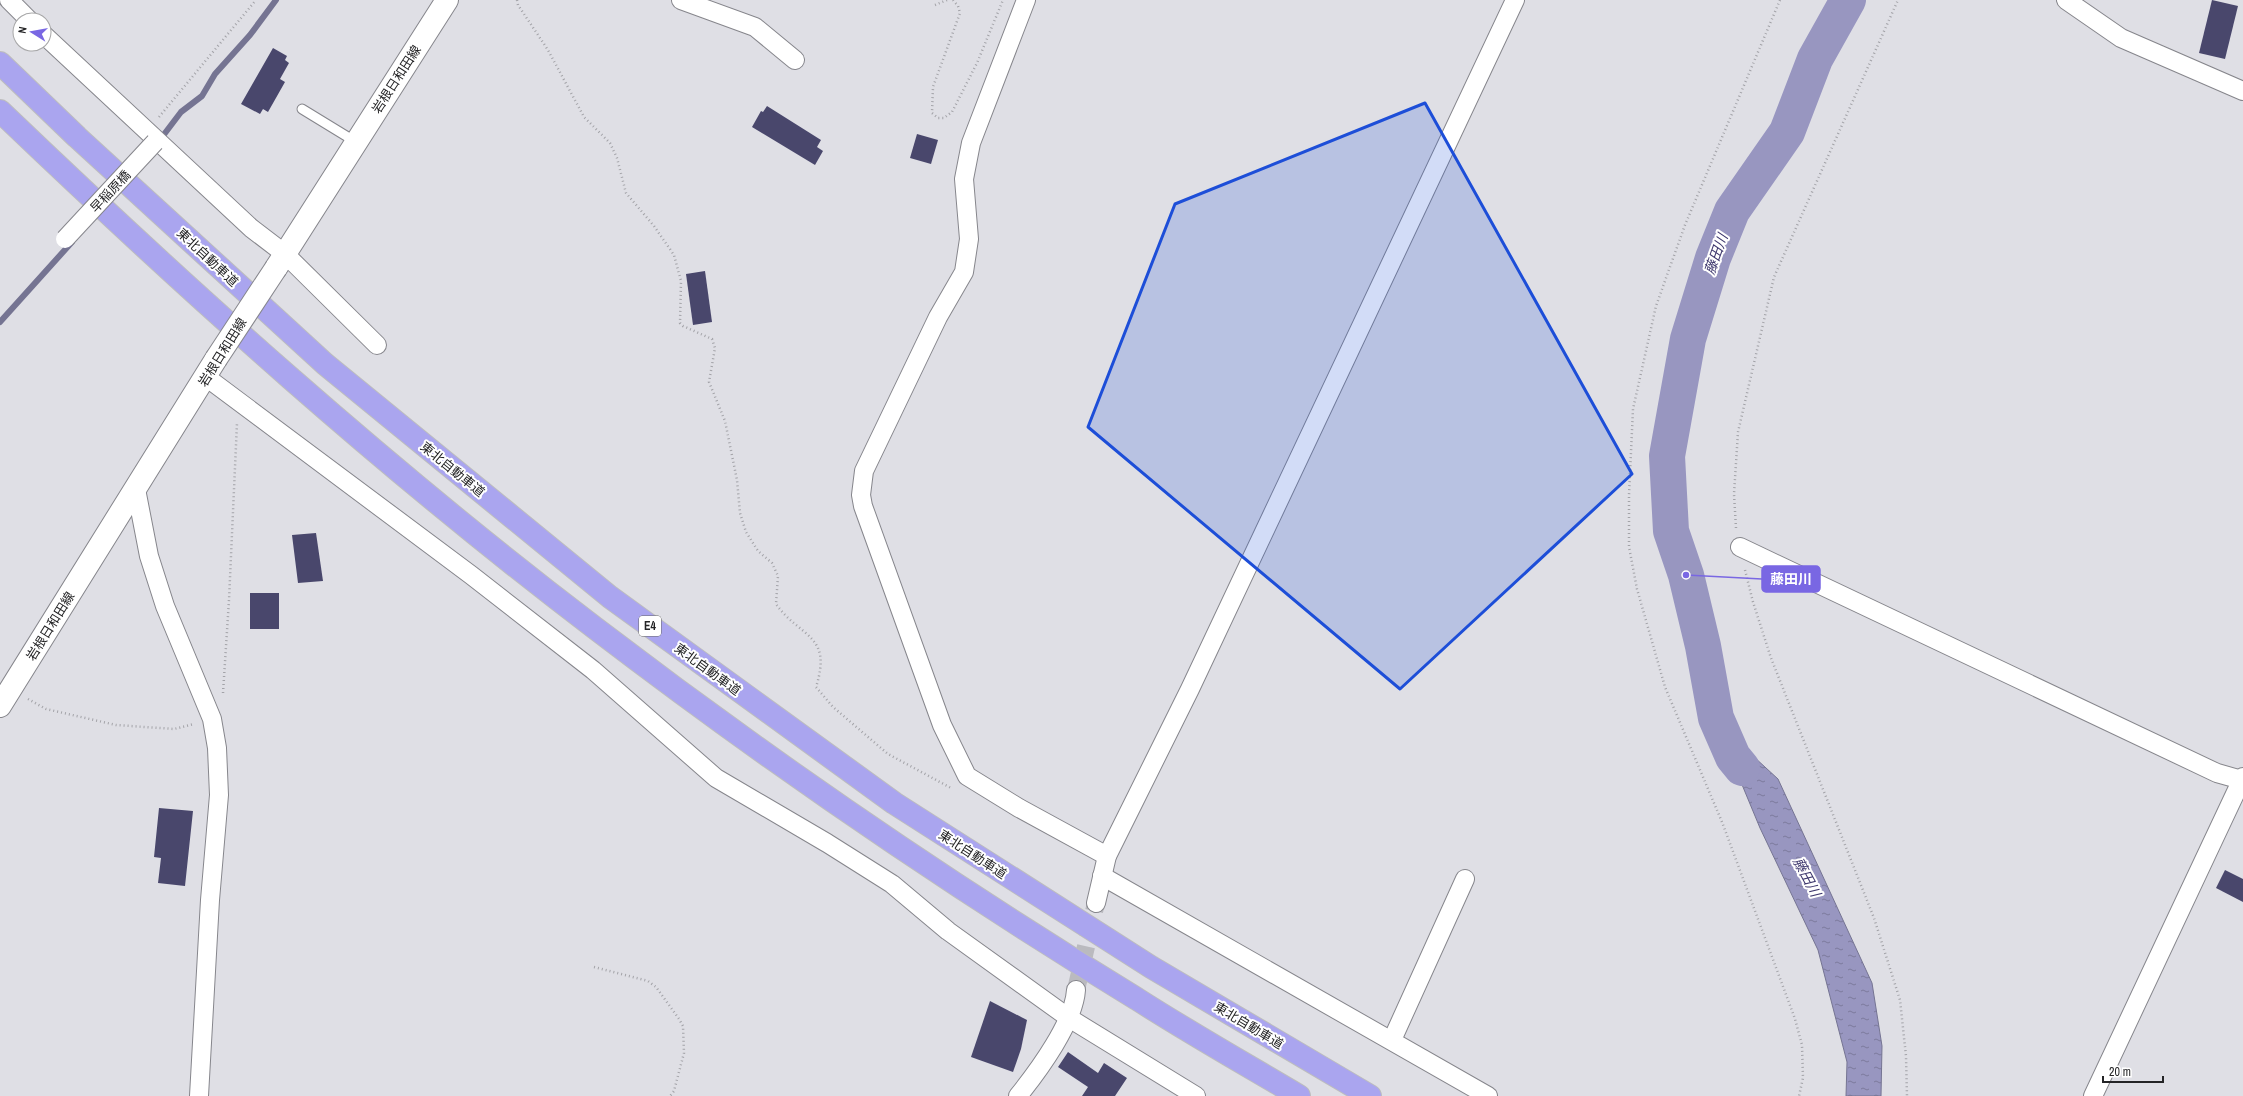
<svg xmlns="http://www.w3.org/2000/svg" width="2243" height="1096" font-family="'Archivo Narrow','Noto Sans JP',sans-serif">
<style>
.water{fill:url(#water-ripples);stroke:#757492}
.lines{fill:none;stroke-linecap:round;stroke-linejoin:round}
.stream{stroke:#757492;stroke-width:6}
.river{stroke:#9896c0;stroke-width:36}
.building{fill:#49476c}
.street-tunnel{stroke:#bababf;stroke-width:18;stroke-dasharray:18 9;stroke-linecap:butt}
.lane-casing{stroke:#86868c;stroke-width:11}
.street-casing{stroke:#86868c;stroke-width:20}
.secondary-casing{stroke:#86868c;stroke-width:24}
.highway-casing{stroke:#bdbdbe;stroke-width:24}
.path{stroke:#a3a3a8;stroke-width:2.5;stroke-dasharray:1 3;stroke-linecap:butt}
.lane{stroke:#fff;stroke-width:9}
.street{stroke:#fff;stroke-width:18}
.secondary{stroke:#fff;stroke-width:22}
.highway{stroke:#aaa5ef;stroke-width:22}
.street-bridge-casing{stroke:#86868c;stroke-width:20;stroke-linecap:butt}
.secondary-bridge-casing{stroke:#86868c;stroke-width:24;stroke-linecap:butt}
.street-bridge{stroke:#fff;stroke-width:18}
.secondary-bridge{stroke:#fff;stroke-width:22}
.marked{fill:#1d4ed8;fill-opacity:0.2;stroke:#1d4ed8;stroke-width:3;stroke-linejoin:round}
.labels{text-anchor:middle;stroke-width:4;stroke-linejoin:round;paint-order:stroke}
.shield{fill:#fff;stroke:#666667;stroke-width:1}
.shield-label{font-size:12px;font-weight:bold;fill:#242426}
.street-label{font-size:13px;fill:#242426;stroke:#fff}
.water-label{font-size:14px;font-style:italic;fill:#3d376d;stroke:#fff}
.leader{fill:none;stroke:#7967e3;stroke-width:1.5}
.callout-dot{fill:#7967e3;stroke:#fff;stroke-width:1.5}
.callout{fill:#7967e3;stroke:#7967e3;stroke-width:1.5}
.callout-label{font-size:14px;text-anchor:middle;font-weight:bold;fill:#fff}
</style>
<defs>
<pattern id="water-ripples" width="26" height="14" patternUnits="userSpaceOnUse"><rect width="26" height="14" fill="#9896c0"/><path d="M2 4q2-2 4 0t4 0M15 11q2-2 4 0t4 0" fill="none" stroke="#7c7a9c"/></pattern>
</defs>
<rect width="100%" height="100%" fill="#dfdfe5"/>
<path class="water" d="M1716,722L1778,779L1872,983L1882,1046L1881,1096H1846L1847,1062L1818,950L1760,828Z"/>
<g class="lines">
<g class="stream">
<path d="M159,141L181,112L202,96L215,74L250,35L276,0"/>
<path d="M0,322L72,242"/>
</g>
<path class="river" d="M1742,768L1733,757L1716,718L1703,646L1686,575L1671,531L1667,456L1688,339L1713,258L1732,211L1787,132L1815,59L1848,0"/>
</g>
<g class="building">
<path d="M2212,0L2238,6L2225,59L2199,53Z"/>
<path d="M273,48L287,56L285,60L289,63L280,79L285,82L268,112L263,109L260,114L241,104Z"/>
<path d="M767,106L821,140L817,147L823,151L815,165L752,127L761,111L763,112Z"/>
<path d="M917,134L938,140L931,164L910,158Z"/>
<path d="M705,271L712,322L693,325L686,274Z"/>
<path d="M316,533L323,581L298,583L292,535Z"/>
<rect x="250" y="593" width="29" height="36"/>
<path d="M159,808L193,811L185,886L158,883L161,858L154,857Z"/>
<path d="M2225,870L2243,879V902L2216,888Z"/>
<path d="M990,1001L1027,1020L1021,1049L1013,1072L971,1057Z"/>
<path d="M1068,1052L1098,1073L1104,1063L1127,1078L1115,1096H1082L1088,1087L1058,1067Z"/>
</g>
<g class="lines">
<path class="street-tunnel" d="M1076,990L1096,903"/>
<defs>
<path id="lane" d="M302,109L356,142"/>
<g id="street">
<path d="M9,0L29,20"/>
<path d="M681,0L755,27L795,60"/>
<path d="M1026,0L971,143L964,179L969,239L964,272L938,317L864,471L861,495L863,506L942,725L967,776L1019,808L1107,856"/>
<path d="M2066,0L2121,38L2243,91"/>
<path d="M44,35L251,228L285,254L377,345"/>
<path d="M206,377L471,575L593,670L716,778L827,843L892,884L948,931L1069,1018L1196,1096"/>
<path d="M136,489L149,556L165,606L212,719L217,748L219,795L210,900L199,1096"/>
<path d="M1740,547L2217,773L2242,780"/>
<path d="M1102,876L1488,1096"/>
<path d="M1096,903L1107,856L1190,689L1515,0"/>
<path d="M1392,1040L1465,879"/>
<path d="M1018,1096C1039,1070 1074,1022 1076,990"/>
<path d="M2093,1096L2243,777"/>
</g>
<g id="secondary">
<path d="M276,268L447,0"/>
<path d="M0,706L216,359"/>
</g>
<g id="highway">
<path d="M0,63L77,137L325,364L610,597L894,803L1151,967L1370,1096"/>
<path d="M0,111C190,293 386,469 595,628C769,761 950,885 1137,999C1190,1033 1245,1064 1299,1096"/>
</g>
</defs>
<use href="#lane" class="lane-casing"/>
<use href="#street" class="street-casing"/>
<use href="#secondary" class="secondary-casing"/>
<use href="#highway" class="highway-casing"/>
<g class="path">
<path d="M517,0L518,5L548,50L584,117L610,143L617,158L626,193L654,226L674,255L681,281L680,323L683,326L712,339L715,348L709,382L725,421L737,480L740,513L746,532L758,551L772,563L778,576L776,604C800,638 833,634 816,687L833,707L888,754L951,788"/>
<path d="M953,0L958,6L960,13L933,87L932,113L938,118H944L952,112L977,63L1003,0"/>
<path d="M1780,0L1685,225L1656,306L1633,409L1629,495V547L1637,589L1665,687L1722,822L1795,1019L1802,1045L1803,1078L1799,1096"/>
<path d="M935,5L947,0"/>
<path d="M159,117L256,0"/>
<path d="M1736,528L1734,494L1738,432L1774,277L1898,0"/>
<path d="M1745,570L1753,602L1771,658L1874,918L1900,1000L1906,1056L1907,1096"/>
<path d="M223,693L229,600L237,423"/>
<path d="M28,699L46,709L116,725L174,729L194,724"/>
<path d="M594,967L648,981L656,987L679,1019L683,1026L684,1053L674,1091L670,1096"/>
</g>
<use href="#lane" class="lane"/>
<use href="#street" class="street"/>
<use href="#secondary" class="secondary"/>
<use href="#highway" class="highway"/>
<defs>
<path id="street-bridge" d="M65,239L155,142"/>
<path id="secondary-bridge" d="M216,359L276,268"/>
</defs>
<use href="#street-bridge" class="street-bridge-casing"/>
<use href="#secondary-bridge" class="secondary-bridge-casing"/>
<use href="#street-bridge" class="street-bridge"/>
<use href="#secondary-bridge" class="secondary-bridge"/>
</g>
<path class="marked" d="M1425,103L1632,474L1400,689L1088,427L1175,204Z"/>
<g class="labels">
<rect class="shield" x="639" y="616" width="22" height="20" rx="3"/>
<g class="shield-label">
<text x="650" y="630">E4</text>
</g>
<g class="street-label">
<text transform="translate(396 79) rotate(-57)" y="5">岩根日和田線</text>
<text transform="translate(110 191) rotate(-47)" y="5">早稲原橋</text>
<text transform="translate(208 257) rotate(43)" y="5">東北自動車道</text>
<text transform="translate(222 352) rotate(-58)" y="5">岩根日和田線</text>
<text transform="translate(453 469) rotate(39)" y="5">東北自動車道</text>
<text transform="translate(50 626) rotate(-58)" y="5">岩根日和田線</text>
<text transform="translate(708 669) rotate(36)" y="5">東北自動車道</text>
<text transform="translate(973 854) rotate(33)" y="5">東北自動車道</text>
<text transform="translate(1249 1025) rotate(31)" y="5">東北自動車道</text>
</g>
<g class="water-label">
<text transform="translate(1716 254) rotate(-70)" y="5">藤田川</text>
<text transform="translate(1807 877) rotate(62)" y="5">藤田川</text>
</g>
</g>
<path class="leader" d="M1686 575L1762 579"/>
<circle class="callout-dot" cx="1686" cy="575" r="4"/>
<rect class="callout" x="1762" y="566" width="58" height="26" rx="4"/>
<g class="callout-label">
<text x="1791" y="584">藤田川</text>
</g>
<g transform="translate(32 32) rotate(281)"><circle r="19" fill="#ffffff" stroke="#a7a7a8"/>
<path d="M0-3L7 15L0 10L-7 15Z" fill="#7967e3"/>
<text y="-6" font-size="11" font-weight="bold" text-anchor="middle" fill="#242426">N</text>
</g>
<path d="M2103 1076v6h60v-6" fill="none" stroke="#242426" stroke-width="2"/>
<text x="2109" y="1076" font-size="12" fill="#242426" stroke="#ffffff" stroke-width="3" paint-order="stroke">20 m</text>
</svg>
